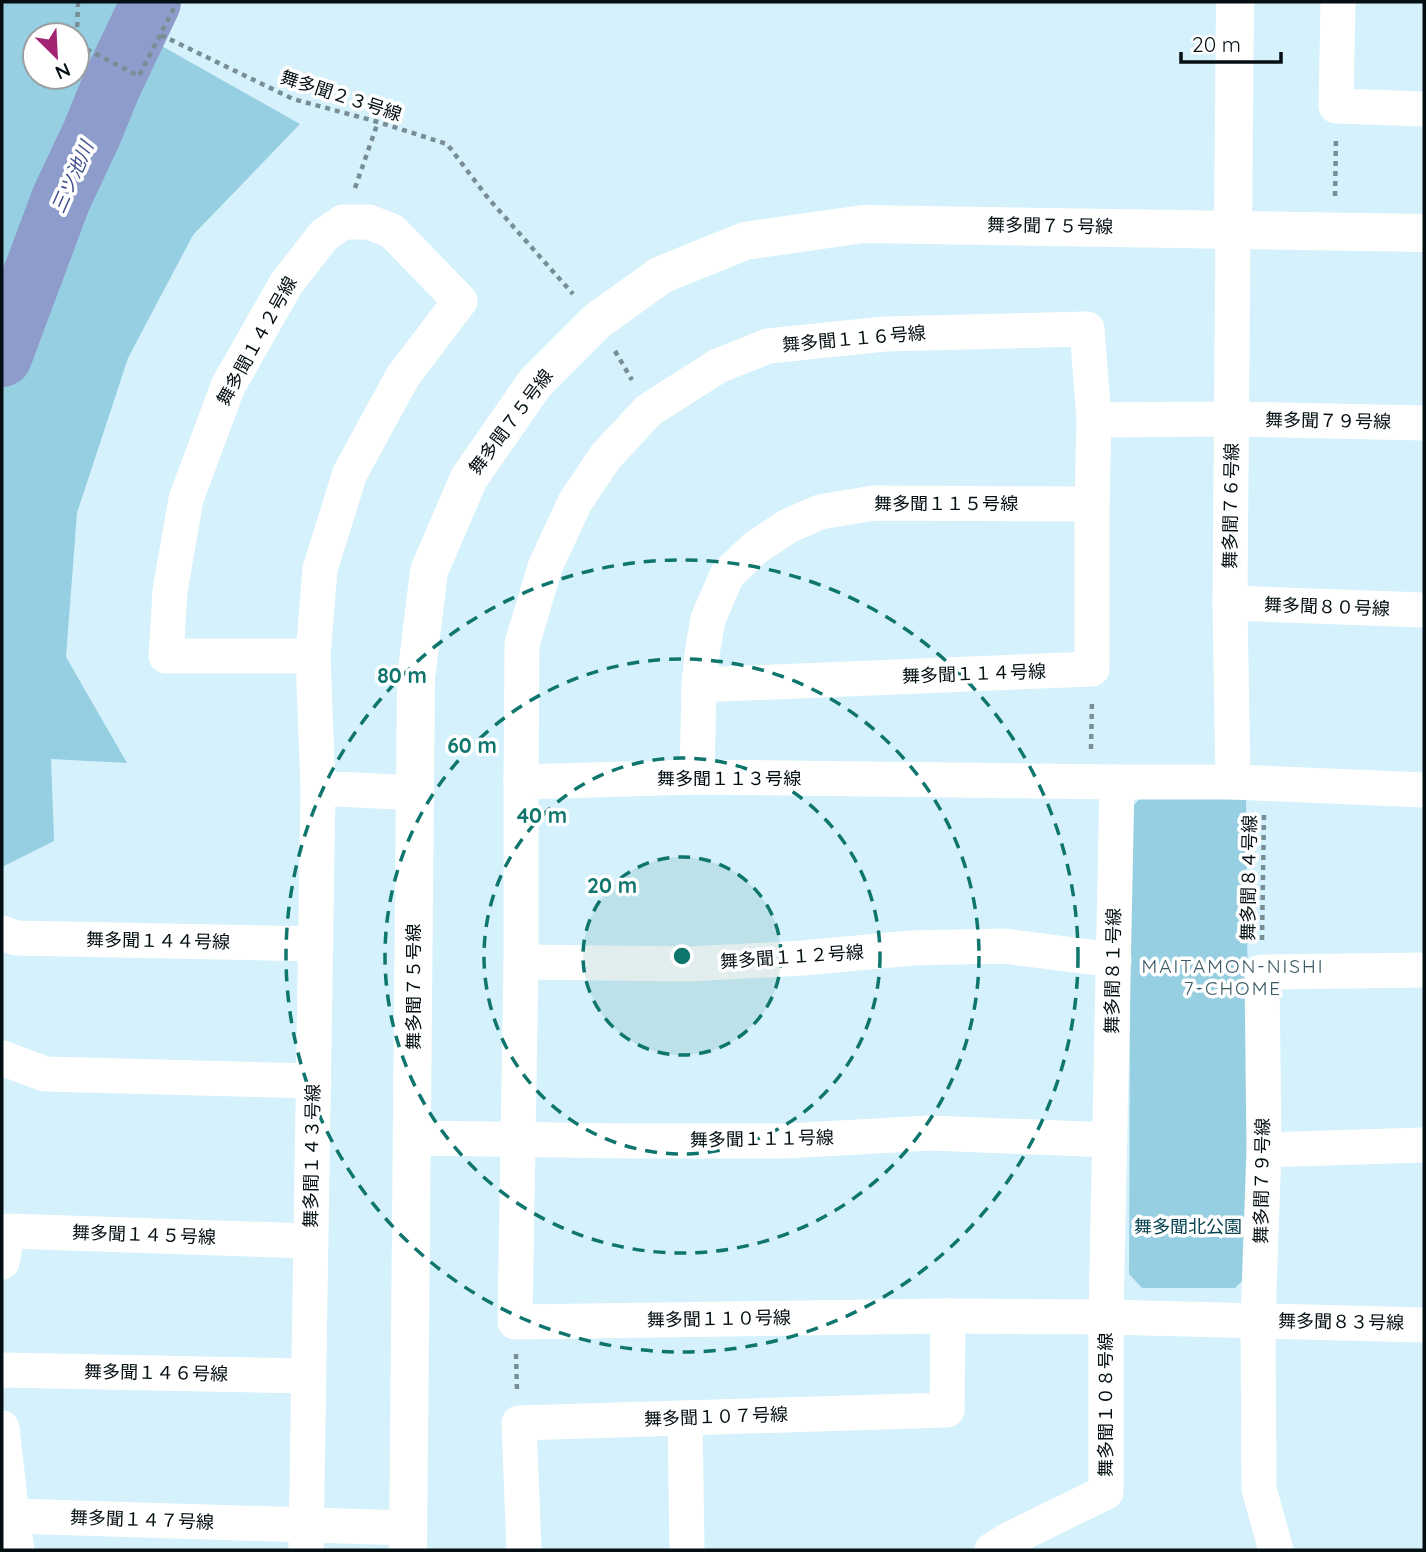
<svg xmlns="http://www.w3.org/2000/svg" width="1426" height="1552" font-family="Quicksand,'Noto Sans JP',sans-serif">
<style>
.green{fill:#97cfe2;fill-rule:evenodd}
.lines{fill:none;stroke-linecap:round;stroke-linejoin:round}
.river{stroke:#8e9ccb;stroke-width:60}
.path{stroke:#798d95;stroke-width:4.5;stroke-dasharray:5 5;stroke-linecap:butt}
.street{stroke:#fff;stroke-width:35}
.secondary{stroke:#fff;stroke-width:38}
.ring{fill:none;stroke:#0f766e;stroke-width:3.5;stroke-dasharray:12 9}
.labels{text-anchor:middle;stroke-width:7;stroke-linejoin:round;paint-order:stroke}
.street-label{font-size:18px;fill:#040f13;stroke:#fff}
.park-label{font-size:18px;fill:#074251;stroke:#fff}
.water-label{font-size:19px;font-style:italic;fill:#3f4d8a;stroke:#fff}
.neighbourhood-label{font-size:19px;letter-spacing:2px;fill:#3b5a65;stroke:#fff}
.centre{fill:#0f766e;stroke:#fff;stroke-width:3.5}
.ring-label{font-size:21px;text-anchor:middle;font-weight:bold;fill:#0f766e;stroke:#fff;stroke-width:7;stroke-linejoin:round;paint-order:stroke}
</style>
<rect width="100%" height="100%" fill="#d5f1fb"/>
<g class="green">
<path d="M2,2H130L123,24L300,124L193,235L128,358L77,513L66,657L127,763L51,759L54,841L2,867ZM35,35H77V77H35Z"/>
<path d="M1146,792L1246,793L1250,1273L1235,1288H1142L1129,1274L1131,808Z"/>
</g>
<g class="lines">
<path class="river" d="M2,357L61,199L92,133L112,84L151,2"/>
<g class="path">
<path d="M78,2L77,33L86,49L139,76L177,2"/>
<path d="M161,35L293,99L378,122L447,144L488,198L573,294"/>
<path d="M355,188L378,122"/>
<path d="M1335,196L1336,138"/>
<path d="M615,351L632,380"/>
<path d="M1091,749L1092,701"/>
<path d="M1262,940L1264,815"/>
<path d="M516,1354L517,1391"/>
</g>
<g class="street">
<path d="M1338,2L1336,106L1424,109"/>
<path d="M1233,229L1230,603L1233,782"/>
<path d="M1230,603L1424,610"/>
<path d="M313,656H166L170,591L186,499L228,386L286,284L324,235L343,222H369L392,231L460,301L403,376L350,473L320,569L313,656L318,788L416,793"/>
<path d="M699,685L702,654L708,619L727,575L755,548L788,526L820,512L873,503L1092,504"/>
<path d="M697,777L699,685L1092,669V504L1094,420"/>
<path d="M521,782L522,644L545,567L575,502L606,456L649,410L718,366L768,346L885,334L1087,329L1094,420L1232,419L1424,423"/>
<path d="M1424,790L1233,782H1117L1106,1317L1424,1325"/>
<path d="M2,933L16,938L316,944"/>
<path d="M521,962V782L697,777L1117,782"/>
<path d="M2,1058L45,1074L314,1081"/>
<path d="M413,1138L629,1141H786L930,1133L1110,1140"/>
<path d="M1264,1150L1424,1145"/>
<path d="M2,1262L8,1231L311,1241"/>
<path d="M2,1370L309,1376"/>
<path d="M685,1418L687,1550"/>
<path d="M2,1428L12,1516"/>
<path d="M17,1550L12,1516L408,1528"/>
<path d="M306,1550L318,788"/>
<path d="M524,1550L519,1423L947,1410L948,1316"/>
<path d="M992,1550L1008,1540L1106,1492V1317L948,1316L515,1322L521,962L690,964L803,958L912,948L1004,946L1114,960"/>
<path d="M1276,1550L1259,1489L1258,1320L1264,1150L1262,972L1424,970"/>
</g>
<g class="secondary">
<path d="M1233,229L1235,2"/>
<path d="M408,1550L416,678L429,571L469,478L535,383L597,321L661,275L745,241L863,224L1424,233"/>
</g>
</g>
<circle cx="682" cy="956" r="99" fill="#0f766e" fill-opacity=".12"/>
<g class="ring">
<circle cx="682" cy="956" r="99"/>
<circle cx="682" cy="956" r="198"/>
<circle cx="682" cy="956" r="297"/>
<circle cx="682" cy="956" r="396"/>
</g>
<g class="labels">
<g class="street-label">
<text transform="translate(341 96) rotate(18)" y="6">舞多聞２３号線</text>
<text transform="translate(1050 226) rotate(1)" y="6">舞多聞７５号線</text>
<text transform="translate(854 339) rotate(-5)" y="6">舞多聞１１６号線</text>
<text transform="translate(257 341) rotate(-61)" y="6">舞多聞１４２号線</text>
<text transform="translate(1328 421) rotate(1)" y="6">舞多聞７９号線</text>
<text transform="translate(511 422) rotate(-53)" y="6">舞多聞７５号線</text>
<text x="946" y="510">舞多聞１１５号線</text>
<text transform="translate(1231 506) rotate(-89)" y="6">舞多聞７６号線</text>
<text transform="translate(1327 607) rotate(2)" y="6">舞多聞８０号線</text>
<text transform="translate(974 674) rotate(-2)" y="6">舞多聞１１４号線</text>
<text x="729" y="785">舞多聞１１３号線</text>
<text transform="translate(1249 878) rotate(-89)" y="6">舞多聞８４号線</text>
<text transform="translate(158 941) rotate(1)" y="6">舞多聞１４４号線</text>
<text transform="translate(792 957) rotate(-4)" y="6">舞多聞１１２号線</text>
<text transform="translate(1113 971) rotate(-89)" y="6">舞多聞８１号線</text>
<text transform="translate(414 987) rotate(-90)" y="6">舞多聞７５号線</text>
<text transform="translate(762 1139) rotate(-1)" y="6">舞多聞１１１号線</text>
<text transform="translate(312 1156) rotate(-89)" y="6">舞多聞１４３号線</text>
<text transform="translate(1262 1181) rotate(-89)" y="6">舞多聞７９号線</text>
<text transform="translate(144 1235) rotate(2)" y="6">舞多聞１４５号線</text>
<text transform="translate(719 1319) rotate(-1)" y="6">舞多聞１１０号線</text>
<text transform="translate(1341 1322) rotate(1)" y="6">舞多聞８３号線</text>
<text transform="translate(156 1373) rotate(1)" y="6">舞多聞１４６号線</text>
<text transform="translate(1106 1405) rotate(-90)" y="6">舞多聞１０８号線</text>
<text transform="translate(716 1417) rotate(-2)" y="6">舞多聞１０７号線</text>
<text transform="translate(142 1520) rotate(2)" y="6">舞多聞１４７号線</text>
</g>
<g class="park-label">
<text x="1188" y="1233">舞多聞北公園</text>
</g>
<g class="water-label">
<text transform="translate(72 177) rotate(-66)" y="7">三ツ池川</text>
</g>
<g class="neighbourhood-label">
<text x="1233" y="973">MAITAMON-NISHI<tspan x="1233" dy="22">7-CHOME</tspan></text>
</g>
</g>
<circle cx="682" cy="956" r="10" class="centre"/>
<g class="ring-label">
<text x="402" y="683">80 m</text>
<text x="472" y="753">60 m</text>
<text x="542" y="823">40 m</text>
<text x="612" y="893">20 m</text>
</g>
<rect width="1426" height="1552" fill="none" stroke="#040f13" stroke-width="7"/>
<g transform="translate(56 56) rotate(156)"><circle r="33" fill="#ffffff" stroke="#9b9fa1" stroke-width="2"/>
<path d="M0-5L12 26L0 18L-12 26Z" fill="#a42474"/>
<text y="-10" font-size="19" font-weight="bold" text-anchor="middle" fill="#040f13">N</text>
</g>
<path d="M1181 52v10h100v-10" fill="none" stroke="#040f13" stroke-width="3.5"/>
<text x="1192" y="52" font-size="21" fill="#040f13" stroke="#ffffff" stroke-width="5" paint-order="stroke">20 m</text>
</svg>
